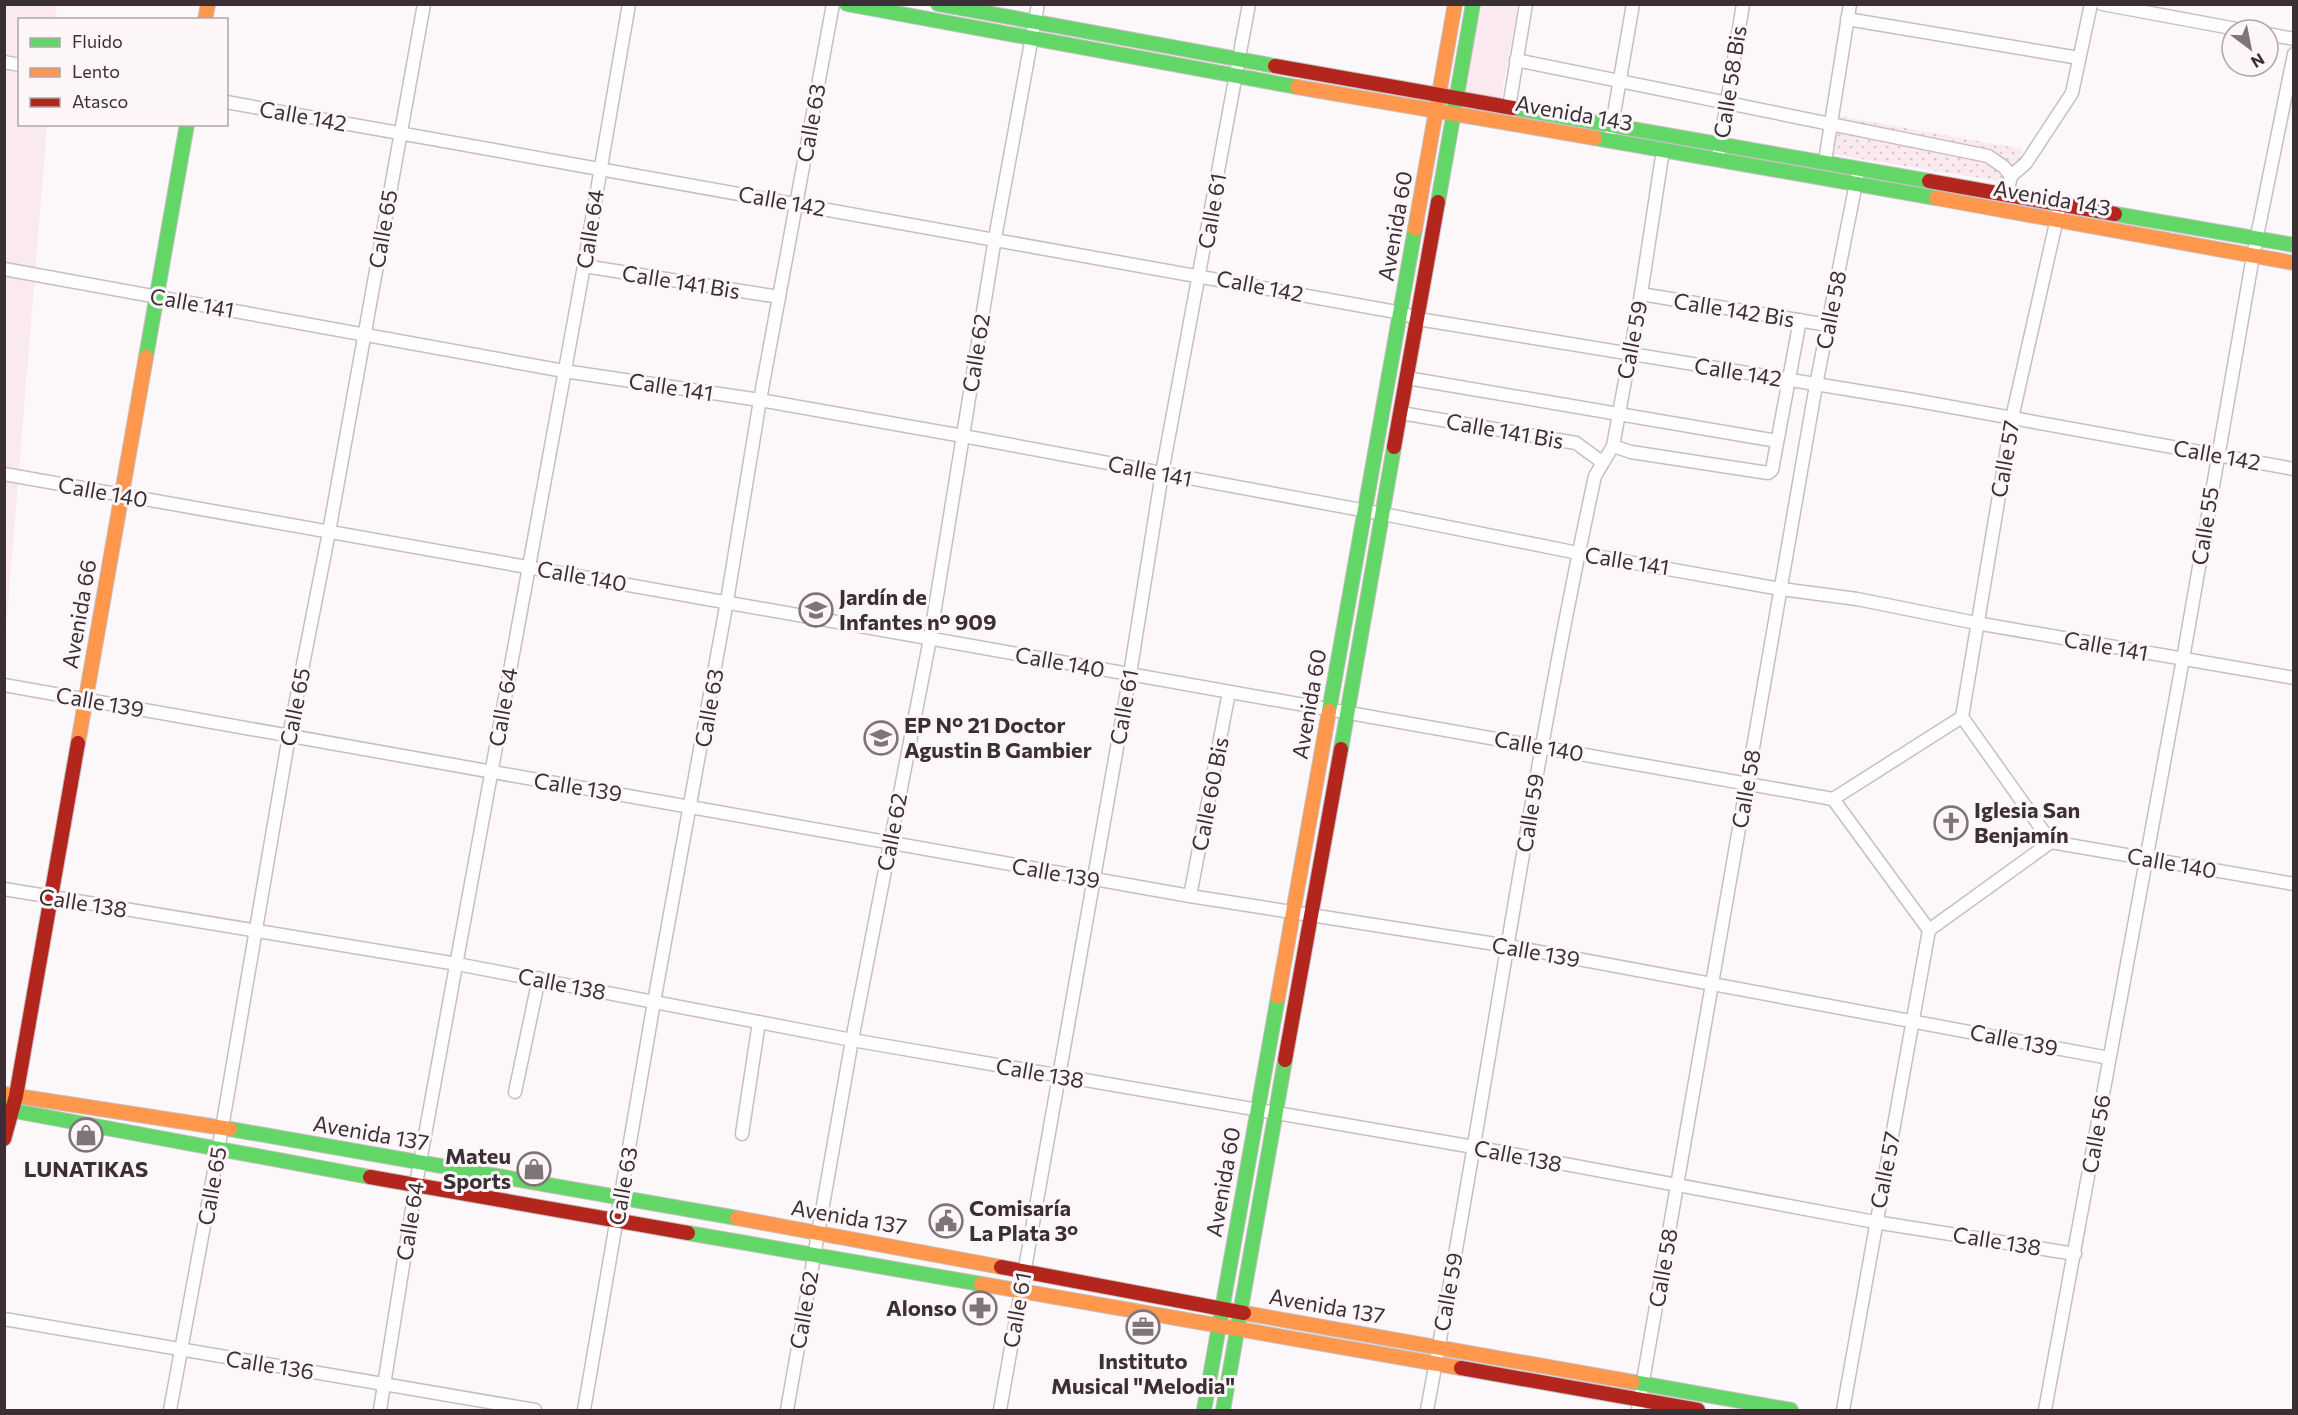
<svg xmlns="http://www.w3.org/2000/svg" width="2298" height="1415" font-family="Commissioner,sans-serif">
<style>
.grass{fill:url(#grass-dots)}
.park{fill:#fae9ef}
.lines{fill:none;stroke-linecap:round;stroke-linejoin:round}
.street-casing{stroke:#c7bec1;stroke-width:15}
.fast-casing{stroke:#c7bec1;stroke-width:16}
.slow-casing{stroke:#c7bec1;stroke-width:16}
.jam-casing{stroke:#c7bec1;stroke-width:16}
.street{stroke:#fffefe;stroke-width:12}
.fast{stroke:#63d668;stroke-width:14}
.slow{stroke:#ff974d;stroke-width:14}
.jam{stroke:#b3261e;stroke-width:14}
.labels{text-anchor:middle;stroke-width:6;stroke-linejoin:round;paint-order:stroke}
.street-label{font-size:22px;fill:#3c2f34;stroke:#fdf6f8}
.poi-label{font-size:22px;font-weight:bold;fill:#3c2f34;stroke:#fdf6f8;text-anchor:start}
</style>
<defs>
<pattern id="grass-dots" width="8" height="8" patternUnits="userSpaceOnUse" patternTransform="scale(1.5)"><rect width="8" height="8" fill="#fae9ef"/><path d="M2 2h.1M6 6h.1" fill="none" stroke="#d7c8ce" stroke-width="1.8" stroke-linecap="round"/></pattern>
</defs>
<rect width="100%" height="100%" fill="#fcf7f9"/>
<path class="grass" d="M1838,116L2022,149L2017,184L1831,154Z"/>
<g class="park">
<path d="M5,5H57L55,19L20,20V124L47,125L5,642Z"/>
<path d="M1473,5H1518L1500,103L1457,95Z"/>
</g>
<g class="lines">
<defs>
<g id="street">
<path d="M2102,4L2242,30"/>
<path d="M1847,19L2079,58"/>
<path d="M2268,34L2294,39"/>
<path d="M1516,60L1988,156L2004,167L2011,176"/>
<path d="M4,62L20,65"/>
<path d="M226,102L1402,313L1418,319L1913,400L2294,469"/>
<path d="M1509,107L1526,4"/>
<path d="M1611,131L1633,4"/>
<path d="M1719,151L1743,4"/>
<path d="M1825,161L1850,4"/>
<path d="M2007,194L2011,176L2026,163L2072,93L2091,4"/>
<path d="M584,266L779,297"/>
<path d="M4,269L564,371L760,400L963,436L1383,514L1578,553L1781,589L1857,599L1976,623L2294,678"/>
<path d="M1641,294L1828,325"/>
<path d="M1407,378L1777,441"/>
<path d="M1401,413L1576,443L1602,462"/>
<path d="M1613,446L1631,452L1768,473L1772,470L1800,320"/>
<path d="M4,474L1833,799"/>
<path d="M4,685L1190,896L1508,946L2109,1058"/>
<path d="M1962,717L2012,418L2058,214"/>
<path d="M1833,799L1962,717L2051,842"/>
<path d="M1833,799L1929,930"/>
<path d="M2051,842L2294,884"/>
<path d="M4,889L457,964L852,1040L1474,1147L1875,1222L2075,1254"/>
<path d="M1190,896L1229,692"/>
<path d="M1929,930L2051,842"/>
<path d="M515,1092L539,978"/>
<path d="M742,1134L759,1022"/>
<path d="M4,1319L535,1410"/>
<path d="M170,1410L222,1128L289,736L329,532L424,4"/>
<path d="M380,1410L416,1184L584,266L629,4"/>
<path d="M584,1410L654,1002L727,601L760,400L833,4"/>
<path d="M787,1410L852,1040L930,639L995,238L1038,4"/>
<path d="M1000,1410L1130,674L1162,473L1249,4"/>
<path d="M1427,1410C1486,1099 1528,785 1595,476L1613,446L1641,294L1663,150"/>
<path d="M1638,1410L1816,385L1857,178"/>
<path d="M1843,1410L1929,930"/>
<path d="M2045,1410L2183,659L2253,256L2294,54"/>
</g>
<g id="fast">
<path d="M847,4L1297,87"/>
<path d="M938,4L1275,66"/>
<path d="M1513,108L1929,181"/>
<path d="M1595,138L1936,198"/>
<path d="M1438,202L1473,4"/>
<path d="M2115,214L2294,245"/>
<path d="M146,357L187,124"/>
<path d="M1329,711L1415,229"/>
<path d="M1341,749L1394,447"/>
<path d="M4,1109L370,1177"/>
<path d="M230,1129L737,1218"/>
<path d="M688,1233L981,1284"/>
<path d="M1633,1382L1791,1410"/>
<path d="M1204,1410L1278,997"/>
<path d="M1223,1410L1285,1060"/>
</g>
<g id="slow">
<path d="M205,20L208,4"/>
<path d="M1297,87L1595,138"/>
<path d="M1936,198L2294,263"/>
<path d="M1415,229L1455,4"/>
<path d="M78,743L146,357"/>
<path d="M1278,997L1329,711"/>
<path d="M4,1094L230,1129"/>
<path d="M737,1218L1001,1267"/>
<path d="M981,1284L1461,1368"/>
<path d="M1244,1313L1633,1382"/>
</g>
<g id="jam">
<path d="M1275,66L1513,108"/>
<path d="M1929,181L2115,214"/>
<path d="M1394,447L1438,202"/>
<path d="M1285,1060L1341,749"/>
<path d="M4,1139L16,1096L78,743"/>
<path d="M370,1177L688,1233"/>
<path d="M1001,1267L1244,1313"/>
<path d="M1461,1368L1698,1410"/>
</g>
</defs>
<use href="#street" class="street-casing"/>
<use href="#fast" class="fast-casing"/>
<use href="#slow" class="slow-casing"/>
<use href="#jam" class="jam-casing"/>
<use href="#street" class="street"/>
<use href="#fast" class="fast"/>
<use href="#slow" class="slow"/>
<use href="#jam" class="jam"/>
</g>
<defs>
<symbol id="school-ring" viewBox="-11 -11 22 22"><circle r="9.5" fill="#fdf6f8" stroke="#7f7579" stroke-width="1.5"/><path d="M0-5L7-2L0 1L-7-2ZM-4 1L0 2.5L4 1V4Q0 6-4 4Z" fill="#7f7579"/></symbol>
<symbol id="church-ring" viewBox="-11 -11 22 22"><circle r="9.5" fill="#fdf6f8" stroke="#7f7579" stroke-width="1.5"/><path d="M-1.2-6h2.4v3.5h3.3v2.4h-3.3V6h-2.4V-.1h-3.3v-2.4h3.3Z" fill="#7f7579"/></symbol>
<symbol id="shop-ring" viewBox="-11 -11 22 22"><circle r="9.5" fill="#fdf6f8" stroke="#7f7579" stroke-width="1.5"/><path d="M-5-2.5h2.3a2.7 3.5 0 0 1 5.4 0H5L5.5 6h-11ZM-1.5-2.5h3a1.5 2.3 0 0 0-3 0Z" fill="#7f7579"/></symbol>
<symbol id="civic-ring" viewBox="-11 -11 22 22"><circle r="9.5" fill="#fdf6f8" stroke="#7f7579" stroke-width="1.5"/><path d="M-.6-6.5H3V-4.5H.6V-3L4-1V1h2V6H-6V1h2V-1L-.6-3ZM-1.2 2.5V6h2.4V2.5Z" fill="#7f7579"/></symbol>
<symbol id="pharmacy-ring" viewBox="-11 -11 22 22"><circle r="9.5" fill="#fdf6f8" stroke="#7f7579" stroke-width="1.5"/><path d="M-2-6h4v4h4v4h-4v4h-4v-4h-4v-4h4Z" fill="#7f7579"/></symbol>
<symbol id="office-ring" viewBox="-11 -11 22 22"><circle r="9.5" fill="#fdf6f8" stroke="#7f7579" stroke-width="1.5"/><path d="M-6-3h4V-5.5h4V-3h4V5H-6ZM-1-4.5V-3h2v-1.5ZM-6 0V1H6V0Z" fill="#7f7579"/></symbol>
</defs>
<g fill-rule="evenodd">
<use href="#school-ring" x="797" y="591" width="38" height="38"/>
<use href="#school-ring" x="862" y="719" width="38" height="38"/>
<use href="#church-ring" x="1932" y="804" width="38" height="38"/>
<use href="#shop-ring" x="67" y="1116" width="38" height="38"/>
<use href="#shop-ring" x="515" y="1150" width="38" height="38"/>
<use href="#civic-ring" x="927" y="1202" width="38" height="38"/>
<use href="#pharmacy-ring" x="961" y="1289" width="38" height="38"/>
<use href="#office-ring" x="1124" y="1308" width="38" height="38"/>
</g>
<g class="labels">
<g class="street-label">
<text transform="translate(1730 82) rotate(-81)" y="8">Calle 58 Bis</text>
<text transform="translate(1574 113) rotate(10)" y="8">Avenida 143</text>
<text transform="translate(303 116) rotate(10)" y="8">Calle 142</text>
<text transform="translate(811 123) rotate(-80)" y="8">Calle 63</text>
<text transform="translate(2052 198) rotate(10)" y="8">Avenida 143</text>
<text transform="translate(782 201) rotate(10)" y="8">Calle 142</text>
<text transform="translate(1212 211) rotate(-80)" y="8">Calle 61</text>
<text transform="translate(1395 226) rotate(-80)" y="8">Avenida 60</text>
<text transform="translate(383 229) rotate(-80)" y="8">Calle 65</text>
<text transform="translate(590 229) rotate(-81)" y="8">Calle 64</text>
<text transform="translate(681 282) rotate(9)" y="8">Calle 141 Bis</text>
<text transform="translate(1260 286) rotate(11)" y="8">Calle 142</text>
<text transform="translate(192 303) rotate(10)" y="8">Calle 141</text>
<text transform="translate(1734 310) rotate(9)" y="8">Calle 142 Bis</text>
<text transform="translate(1831 310) rotate(-79)" y="8">Calle 58</text>
<text transform="translate(1632 340) rotate(-79)" y="8">Calle 59</text>
<text transform="translate(976 353) rotate(-81)" y="8">Calle 62</text>
<text transform="translate(1738 372) rotate(9)" y="8">Calle 142</text>
<text transform="translate(671 387) rotate(9)" y="8">Calle 141</text>
<text transform="translate(1505 431) rotate(10)" y="8">Calle 141 Bis</text>
<text transform="translate(2217 455) rotate(10)" y="8">Calle 142</text>
<text transform="translate(2005 459) rotate(-80)" y="8">Calle 57</text>
<text transform="translate(1150 471) rotate(11)" y="8">Calle 141</text>
<text transform="translate(103 492) rotate(10)" y="8">Calle 140</text>
<text transform="translate(2205 526) rotate(-81)" y="8">Calle 55</text>
<text transform="translate(1627 561) rotate(9)" y="8">Calle 141</text>
<text transform="translate(582 576) rotate(10)" y="8">Calle 140</text>
<text transform="translate(79 614) rotate(-80)" y="8">Avenida 66</text>
<text transform="translate(2106 646) rotate(10)" y="8">Calle 141</text>
<text transform="translate(1060 662) rotate(10)" y="8">Calle 140</text>
<text transform="translate(100 702) rotate(10)" y="8">Calle 139</text>
<text transform="translate(1309 704) rotate(-80)" y="8">Avenida 60</text>
<text transform="translate(295 707) rotate(-79)" y="8">Calle 65</text>
<text transform="translate(503 707) rotate(-80)" y="8">Calle 64</text>
<text transform="translate(1124 707) rotate(-80)" y="8">Calle 61</text>
<text transform="translate(709 708) rotate(-80)" y="8">Calle 63</text>
<text transform="translate(1539 746) rotate(10)" y="8">Calle 140</text>
<text transform="translate(578 787) rotate(9)" y="8">Calle 139</text>
<text transform="translate(1746 789) rotate(-80)" y="8">Calle 58</text>
<text transform="translate(1210 794) rotate(-79)" y="8">Calle 60 Bis</text>
<text transform="translate(1530 813) rotate(-81)" y="8">Calle 59</text>
<text transform="translate(892 832) rotate(-79)" y="8">Calle 62</text>
<text transform="translate(2172 863) rotate(10)" y="8">Calle 140</text>
<text transform="translate(1056 873) rotate(10)" y="8">Calle 139</text>
<text transform="translate(83 903) rotate(9)" y="8">Calle 138</text>
<text transform="translate(1536 952) rotate(10)" y="8">Calle 139</text>
<text transform="translate(562 984) rotate(11)" y="8">Calle 138</text>
<text transform="translate(2014 1040) rotate(11)" y="8">Calle 139</text>
<text transform="translate(1040 1073) rotate(10)" y="8">Calle 138</text>
<text transform="translate(371 1133) rotate(10)" y="8">Avenida 137</text>
<text transform="translate(2096 1134) rotate(-80)" y="8">Calle 56</text>
<text transform="translate(1518 1156) rotate(11)" y="8">Calle 138</text>
<text transform="translate(1885 1170) rotate(-79)" y="8">Calle 57</text>
<text transform="translate(1223 1182) rotate(-80)" y="8">Avenida 60</text>
<text transform="translate(212 1186) rotate(-80)" y="8">Calle 65</text>
<text transform="translate(623 1186) rotate(-80)" y="8">Calle 63</text>
<text transform="translate(849 1217) rotate(10)" y="8">Avenida 137</text>
<text transform="translate(410 1221) rotate(-81)" y="8">Calle 64</text>
<text transform="translate(1997 1241) rotate(9)" y="8">Calle 138</text>
<text transform="translate(1663 1268) rotate(-80)" y="8">Calle 58</text>
<text transform="translate(1448 1292) rotate(-80)" y="8">Calle 59</text>
<text transform="translate(1327 1306) rotate(10)" y="8">Avenida 137</text>
<text transform="translate(804 1310) rotate(-80)" y="8">Calle 62</text>
<text transform="translate(1017 1310) rotate(-80)" y="8">Calle 61</text>
<text transform="translate(270 1365) rotate(9)" y="8">Calle 136</text>
</g>
<g class="poi-label">
<text x="839" y="605">Jardín de<tspan x="839" dy="25">Infantes n° 909</tspan></text>
<text x="904" y="733">EP N° 21 Doctor<tspan x="904" dy="25">Agustin B Gambier</tspan></text>
<text x="1974" y="818">Iglesia San<tspan x="1974" dy="25">Benjamín</tspan></text>
<text x="511" y="1164" text-anchor="end">Mateu<tspan x="511" dy="25">Sports</tspan></text>
<text x="86" y="1177" text-anchor="middle">LUNATIKAS</text>
<text x="969" y="1216">Comisaría<tspan x="969" dy="25">La Plata 3°</tspan></text>
<text x="957" y="1316" text-anchor="end">Alonso</text>
<text x="1143" y="1369" text-anchor="middle">Instituto<tspan x="1143" dy="25">Musical "Melodia"</tspan></text>
</g>
</g>
<rect width="2298" height="1415" fill="none" stroke="#3c2f34" stroke-width="12"/>
<rect x="18" y="18" width="210" height="108" fill="#fdf6f8" stroke="#b0a6aa" stroke-width="1.5"/>
<rect x="30" y="38" width="30" height="9" fill="#63d668" stroke="#b0a6aa" stroke-width="1.5"/>
<text x="72" y="48" font-size="18" fill="#3c2f34">Fluido</text>
<rect x="30" y="68" width="30" height="9" fill="#ff974d" stroke="#b0a6aa" stroke-width="1.5"/>
<text x="72" y="78" font-size="18" fill="#3c2f34">Lento</text>
<rect x="30" y="98" width="30" height="9" fill="#b3261e" stroke="#b0a6aa" stroke-width="1.5"/>
<text x="72" y="108" font-size="18" fill="#3c2f34">Atasco</text>
<g transform="translate(2250 48) rotate(148)"><circle r="28" fill="#fdf6f8" stroke="#b0a6aa" stroke-width="1.5"/>
<path d="M0-4.5L10 22L0 15L-10 22Z" fill="#7f7579"/>
<text y="-9" font-size="16" font-weight="bold" text-anchor="middle" fill="#3c2f34">N</text>
</g>
</svg>
